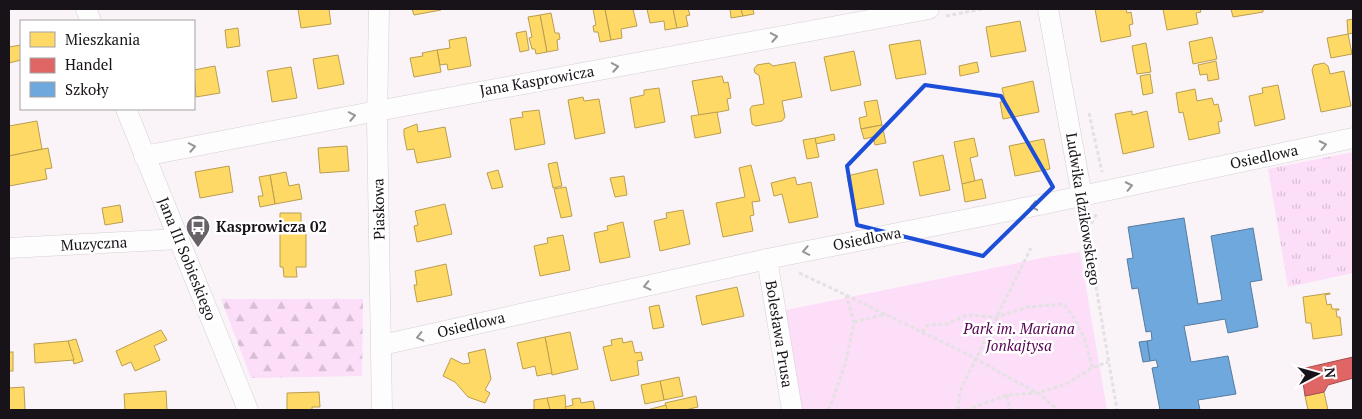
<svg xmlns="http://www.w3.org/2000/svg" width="1362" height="419" font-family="'PT Serif',serif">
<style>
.grass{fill:url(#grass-tufts)}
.forest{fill:url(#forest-firs)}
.park{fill:#fcdef8}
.homes{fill:#ffd966;stroke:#ba9e4f}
.shops{fill:#e06666;stroke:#a44d4f}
.schools{fill:#6fa8dc;stroke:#557ba1}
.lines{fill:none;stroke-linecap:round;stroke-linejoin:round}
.street-casing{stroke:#d5cfd4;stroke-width:21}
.path{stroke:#e4e1e3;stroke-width:3;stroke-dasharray:4 2.5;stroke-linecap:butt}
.street{stroke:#fefdfe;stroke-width:20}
.oneway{stroke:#969496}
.marked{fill:none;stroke:#1d4ed8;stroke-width:4;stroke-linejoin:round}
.labels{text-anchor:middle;stroke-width:5;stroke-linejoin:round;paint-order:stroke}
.street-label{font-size:15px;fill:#181318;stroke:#fff}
.poi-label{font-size:15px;font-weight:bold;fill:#181318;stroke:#fff;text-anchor:start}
.park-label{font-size:15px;font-style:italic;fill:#560253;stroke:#fff}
</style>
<defs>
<pattern id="grass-tufts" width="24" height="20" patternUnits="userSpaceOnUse" patternTransform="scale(1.25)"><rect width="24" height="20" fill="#fcdef8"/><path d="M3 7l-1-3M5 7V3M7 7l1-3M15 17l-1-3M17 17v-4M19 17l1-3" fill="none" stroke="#d7bed4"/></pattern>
<pattern id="forest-firs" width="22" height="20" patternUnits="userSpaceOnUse" patternTransform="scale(1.25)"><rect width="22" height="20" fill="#fcdef8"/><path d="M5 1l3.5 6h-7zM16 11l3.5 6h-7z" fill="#d7bed4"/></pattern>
</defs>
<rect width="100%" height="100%" fill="#faf4f9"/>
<path class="grass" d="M1353,152V273L1288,287L1268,169Z"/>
<path class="forest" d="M221,299H363L362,376L251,378Z"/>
<path class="park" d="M1080,252L1107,410H798L781,311L1052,256Z"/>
<g class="homes">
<path d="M298,9H329L331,24L301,28Z"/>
<path d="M412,9H441V10L414,15Z"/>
<path d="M593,9H605L611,40L600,42L598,32H594L593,26L596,25Z"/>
<path d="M605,9H633L637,26L621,29L622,38L611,40Z"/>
<path d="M647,9H673L677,28L665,30L664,21L650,23Z"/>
<path d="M673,9H688L690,15L686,16L688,26L677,28Z"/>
<path d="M730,9H741L743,16L731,18Z"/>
<path d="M741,9H753L754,14L743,16Z"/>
<path d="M1095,9H1126L1127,13L1131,12L1133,24L1129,25L1131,36L1101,42Z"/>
<path d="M1163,9H1200L1201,12L1196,13L1198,24L1167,30Z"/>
<path d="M1231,9H1263V12L1233,17Z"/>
<path d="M551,13L555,33H559L560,39L557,40L558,50L547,52L540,15Z"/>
<path d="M540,15L547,52L536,54L535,49H532L529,38L532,37L528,17Z"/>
<path d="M1353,19V33L1348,34L1347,20Z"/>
<path d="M1020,21L1026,51L991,57L986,27Z"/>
<path d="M238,28L240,46L227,48L225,30Z"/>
<path d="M526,31L529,50L520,52L516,33Z"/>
<path d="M1348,34L1352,54L1331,58L1327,38Z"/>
<path d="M466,37L471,66L448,70L447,64L440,65L437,50L450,48L449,40Z"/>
<path d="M1212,37L1217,59L1193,64L1189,42Z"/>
<path d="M920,40L926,74L896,79L889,45Z"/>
<path d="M1146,43L1151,72L1137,74L1132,46Z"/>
<path d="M21,45V60L9,63V47Z"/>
<path d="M437,50L441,72L414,77L410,58L423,56L422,53Z"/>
<path d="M854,51L861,85L831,91L824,57Z"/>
<path d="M338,55L344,84L318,89L313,59Z"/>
<path d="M1216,61L1219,79L1208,81L1207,74L1200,75L1198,65Z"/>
<path d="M795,62L802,97L782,101L785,117L782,121L756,126L752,124L750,109L752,106L764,104L759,75L755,73L754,69L757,65L769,63L773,66Z"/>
<path d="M977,62L979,72L960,76L959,66Z"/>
<path d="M1324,63L1328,66L1330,74L1344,71L1351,106L1321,112L1312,70L1314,65Z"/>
<path d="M215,66L220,93L196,97L194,70Z"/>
<path d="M291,67L297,98L272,102L267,71Z"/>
<path d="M1150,74L1153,93L1143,95L1140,76Z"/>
<path d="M722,76L724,83L728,82L731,98L727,99L729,110L699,116L692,81Z"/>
<path d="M1033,81L1039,112L1003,119L1000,102L1005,101L1002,88Z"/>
<path d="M1278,85L1285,119L1255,126L1249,96L1263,93L1262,88Z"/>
<path d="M659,88L665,122L635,128L630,98L644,95V90Z"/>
<path d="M1195,89L1197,101L1212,98L1214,105L1218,104L1222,121L1218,122L1220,133L1189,140L1183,112L1179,113L1176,93Z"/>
<path d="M583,97L584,101L599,99L605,133L575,139L568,100Z"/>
<path d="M877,100L882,125L861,129L859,118L867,116L864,102Z"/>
<path d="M539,110L545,144L515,150L510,119L523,117L522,112Z"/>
<path d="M1132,111V115L1147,111L1154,147L1123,154L1115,114Z"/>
<path d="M717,112L721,133L695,138L691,116Z"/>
<path d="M37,121L42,149L9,156V126Z"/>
<path d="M417,124L418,132L445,127L451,157L417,163L414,149L407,150L404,135V129Z"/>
<path d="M882,125L886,143L875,145L873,137L864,139L861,129Z"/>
<path d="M834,134L835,140L816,144L815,138Z"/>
<path d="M815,138L819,157L807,159L803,140Z"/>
<path d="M974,138L978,156L970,158L975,181L962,184L954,142Z"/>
<path d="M1044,139L1050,169L1015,176L1009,146Z"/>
<path d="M347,146L349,171L320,173L318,148Z"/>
<path d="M48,148L52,168L45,169L47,179L9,186V156Z"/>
<path d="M943,155L950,190L920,196L913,162Z"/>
<path d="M557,162L562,186L553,188L548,164Z"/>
<path d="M751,165L760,201L752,202L754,215L750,216L753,231L723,237L716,203L745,197L739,168Z"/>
<path d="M229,166L233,192L200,198L195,172Z"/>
<path d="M877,169L884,204L854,210L847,176Z"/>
<path d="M498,170L503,187L492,189L487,173Z"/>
<path d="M286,172L289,186L299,184L302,199L275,204L270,175Z"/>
<path d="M270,175L275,204L260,207L258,196H263L259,177Z"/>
<path d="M624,176L627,195L615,197L610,178Z"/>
<path d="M795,177L797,185L811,182L818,217L789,223L782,194L774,196L771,183Z"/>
<path d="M982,179L986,198L965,202L962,184Z"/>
<path d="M566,187L572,216L561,218L554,189Z"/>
<path d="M445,204L452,234L417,242L414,226L418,225L415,211Z"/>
<path d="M120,205L123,222L105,225L102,208Z"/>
<path d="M683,210L690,244L660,251L654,221L667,218L666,213Z"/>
<path d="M280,213H301V225H306V267H296L297,277H284L283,267H280Z"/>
<path d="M623,222L630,257L600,263L594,233L608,230L607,226Z"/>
<path d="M563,235L570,270L540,276L534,246L548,243L547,238Z"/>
<path d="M446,264L452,295L417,302L414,285H417L415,271Z"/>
<path d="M737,287L744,316L702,325L696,296Z"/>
<path d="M1330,293V294L1325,295L1327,305L1331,304L1332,309H1339V310H1336L1337,317H1340L1342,335L1313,339L1311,323H1306L1303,297Z"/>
<path d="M659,305L664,327L653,329L649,307Z"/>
<path d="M161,330L167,340L154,346L160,360L135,371L131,362L122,366L116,351Z"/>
<path d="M570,332L578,369L552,375L545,337Z"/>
<path d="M545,337L552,373L537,376L535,366L523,369L517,343Z"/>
<path d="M622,338L623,343L632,341L635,353L641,352L643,360L637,361L639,375L611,381L603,347L612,345L611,340Z"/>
<path d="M76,339L83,361L74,364L68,341Z"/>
<path d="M68,341L74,360L35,363L34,344Z"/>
<path d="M485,349L491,379L485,390L490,393L485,403L468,397L455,382L443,376L451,358L463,364L470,363L468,353Z"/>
<rect x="9" y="352" width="4" height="19"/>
<path d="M679,377L683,396L664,400L660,381Z"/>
<path d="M660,381L664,400L645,404L641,385Z"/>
<path d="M24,387L25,410H9V388Z"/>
<path d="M166,391L167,410H125L124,394Z"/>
<path d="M319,392L320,407H312V410H287V393Z"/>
<path d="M1324,392L1328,410H1308L1305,396Z"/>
<path d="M565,395L566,410H550L547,398Z"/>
<path d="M696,396L698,407L685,410H667L665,403Z"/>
<path d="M547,398L550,410H534V400Z"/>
<path d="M580,398L581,403L593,401L595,410H566L565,407L573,405L572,399Z"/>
<path d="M666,405L667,410H647Z"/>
</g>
<path class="shops" d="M1353,357V378L1328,385L1324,392L1305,396L1301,369Z"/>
<g class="schools">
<path d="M1184,218L1198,304L1222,300L1211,236L1253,228L1262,280L1250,282L1258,327L1228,333L1225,319L1184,326L1191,362L1228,356L1236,394L1198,400L1200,410H1160L1152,368L1158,367L1156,360L1150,361L1147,341L1152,340L1151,331L1146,332L1138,288L1132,289L1127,259L1133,258L1128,227Z"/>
<path d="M1147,341L1150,361L1143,362L1139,342Z"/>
</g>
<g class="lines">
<defs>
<g id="street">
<path d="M86,9L91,21"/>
<path d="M379,9L377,120L382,410"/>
<path d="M1048,9L1082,196"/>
<path d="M126,109L248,410"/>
<path d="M144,156L377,111L929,9"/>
<path d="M9,248L179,239"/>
<path d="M767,259L792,410"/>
<path d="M382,345L767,259L1044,204L1353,138"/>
</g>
</defs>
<use href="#street" class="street-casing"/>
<g class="path">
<path d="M946,16L982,9"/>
<path d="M1089,113L1102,172"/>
<path d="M1084,216L1117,410"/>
<path d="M1086,227L1091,224L1097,213"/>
<path d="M799,273L846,295L975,358L1004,375L1038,393L1058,410"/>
<path d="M854,322L886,314"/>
<path d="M922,332L928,325L947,324L967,315L997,317L1028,307L1063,304C1079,321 1088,345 1092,368"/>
<path d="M1007,395L1010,410"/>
<path d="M828,410L831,405L846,361L854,322L846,295"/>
<path d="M958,410L960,391L1031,248"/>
<path d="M966,410L1007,395L1038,393L1066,384L1092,368L1108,362"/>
</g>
<use href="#street" class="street"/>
</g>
<defs><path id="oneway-chevron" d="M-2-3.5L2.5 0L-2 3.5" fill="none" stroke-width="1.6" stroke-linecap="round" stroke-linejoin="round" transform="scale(1.25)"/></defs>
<g class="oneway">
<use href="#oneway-chevron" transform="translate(774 37) rotate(-10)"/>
<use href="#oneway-chevron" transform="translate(615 67) rotate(-10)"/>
<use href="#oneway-chevron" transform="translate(352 116) rotate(-11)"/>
<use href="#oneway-chevron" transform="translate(1323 145) rotate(-12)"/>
<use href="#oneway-chevron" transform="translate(192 147) rotate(-11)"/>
<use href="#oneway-chevron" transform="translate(1129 186) rotate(-12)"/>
<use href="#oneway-chevron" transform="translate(1034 206) rotate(169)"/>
<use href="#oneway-chevron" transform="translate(806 251) rotate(169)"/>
<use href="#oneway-chevron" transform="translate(647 286) rotate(167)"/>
<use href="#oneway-chevron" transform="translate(420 337) rotate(167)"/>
</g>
<path class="marked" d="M925,85L1001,96L1053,187L983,256L857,225L847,166Z"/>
<defs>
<symbol id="bus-pin" viewBox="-11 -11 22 30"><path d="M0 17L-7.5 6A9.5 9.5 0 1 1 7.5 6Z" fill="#676267" stroke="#fff"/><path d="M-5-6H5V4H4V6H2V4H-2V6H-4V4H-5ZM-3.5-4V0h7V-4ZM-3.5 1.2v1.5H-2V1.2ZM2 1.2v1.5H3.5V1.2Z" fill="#fff"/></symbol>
</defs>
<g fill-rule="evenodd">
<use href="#bus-pin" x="184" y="213" width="28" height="38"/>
</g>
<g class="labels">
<g class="street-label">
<text transform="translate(537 81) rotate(-10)" y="5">Jana Kasprowicza</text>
<text transform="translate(1264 157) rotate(-12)" y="5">Osiedlowa</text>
<text transform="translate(379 209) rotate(-91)" y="5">Piaskowa</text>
<text transform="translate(1083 209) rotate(81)" y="5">Ludwika Idzikowskiego</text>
<text transform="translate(867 239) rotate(-11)" y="5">Osiedlowa</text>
<text transform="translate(94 244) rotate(-3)" y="5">Muzyczna</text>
<text transform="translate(187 259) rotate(68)" y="5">Jana III Sobieskiego</text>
<text transform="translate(471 325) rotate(-13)" y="5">Osiedlowa</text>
<text transform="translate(779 334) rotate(81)" y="5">Bolesława Prusa</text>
</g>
<g class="poi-label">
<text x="216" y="232">Kasprowicza 02</text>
</g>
<g class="park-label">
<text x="1019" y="334">Park im. Mariana<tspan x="1019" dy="17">Jonkajtysa</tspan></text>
</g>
</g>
<rect width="1362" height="419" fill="none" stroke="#181318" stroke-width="20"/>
<rect x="20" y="20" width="175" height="90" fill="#ffffff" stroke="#a3a1a3"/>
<rect x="30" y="32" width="25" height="15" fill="#ffd966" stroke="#a3a1a3"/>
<text x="65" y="45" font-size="15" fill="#181318">Mieszkania</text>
<rect x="30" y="58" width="25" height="15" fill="#e06666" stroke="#a3a1a3"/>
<text x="65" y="70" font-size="15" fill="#181318">Handel</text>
<rect x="30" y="82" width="25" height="15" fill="#6fa8dc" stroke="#a3a1a3"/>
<text x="65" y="95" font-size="15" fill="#181318">Szkoły</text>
<g transform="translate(1317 374) rotate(84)" stroke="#ffffff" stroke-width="4" paint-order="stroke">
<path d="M0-4L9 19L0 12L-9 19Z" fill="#181318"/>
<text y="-8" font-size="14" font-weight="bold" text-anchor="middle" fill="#181318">N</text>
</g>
</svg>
